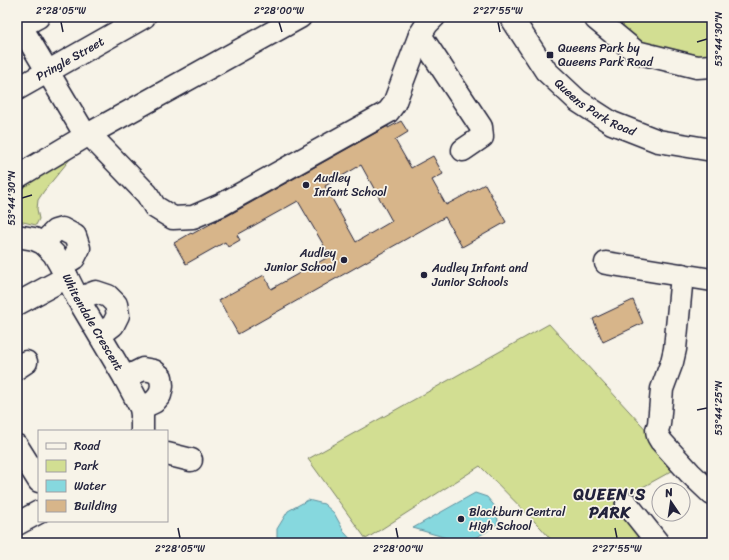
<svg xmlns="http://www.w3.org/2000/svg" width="729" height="560" font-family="Sriracha,sans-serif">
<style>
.green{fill:#d2de92;stroke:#7a8066}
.water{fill:#86d8de;stroke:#5e8f9d}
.building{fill:#d7b58a;stroke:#22223b;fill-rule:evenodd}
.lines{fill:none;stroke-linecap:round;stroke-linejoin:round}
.minor-casing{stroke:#22223b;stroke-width:25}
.minor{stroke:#f7f3e8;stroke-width:22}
.ticks{fill:none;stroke:#22223b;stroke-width:1.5}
.poi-dot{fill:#22223b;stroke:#f7f3e8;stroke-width:1.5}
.labels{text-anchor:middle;stroke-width:3.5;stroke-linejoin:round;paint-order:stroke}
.poi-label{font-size:12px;fill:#22223b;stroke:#f7f3e8;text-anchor:start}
.street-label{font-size:12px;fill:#22223b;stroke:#f7f3e8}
.district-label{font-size:16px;font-weight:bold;letter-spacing:1px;fill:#22223b;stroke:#f7f3e8}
.neatline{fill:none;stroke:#22223b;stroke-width:1.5}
.ticks-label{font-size:10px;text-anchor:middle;fill:#22223b}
</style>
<rect width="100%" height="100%" fill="#f7f3e8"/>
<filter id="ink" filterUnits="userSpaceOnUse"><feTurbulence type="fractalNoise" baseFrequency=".025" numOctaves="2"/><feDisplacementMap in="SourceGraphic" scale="8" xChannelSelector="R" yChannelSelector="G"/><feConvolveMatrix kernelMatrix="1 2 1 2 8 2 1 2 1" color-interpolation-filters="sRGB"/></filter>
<g filter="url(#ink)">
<g class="green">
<path d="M605,17H712V66L636,52Z"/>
<path d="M73,153L71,158L44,191L38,200L37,209L39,219L36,225L23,222H17V181Z"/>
<path d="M549,324L651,435L679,467L614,503L654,543H554L541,528L480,466L366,539L308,459Z"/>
</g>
<g class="water">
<path d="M475,493L487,497L497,509L498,523L486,532L469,541L450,539L413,528Z"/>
<path d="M308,500L324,504L334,513L345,533L354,543H277V529L288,511Z"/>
</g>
<g class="building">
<path d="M401,121L408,132L395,140L411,168L433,156L443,174L432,180L446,205L485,184L506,222L462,247L445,217L238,334L219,300L264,275L271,289L330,256L298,201L237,235L240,240L228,247L225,242L186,264L174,243L191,233L192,234L216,221L227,216L388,126V128ZM361,165L392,221L356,242L325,186Z"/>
<path d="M633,300L643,323L603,342L593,319Z"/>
</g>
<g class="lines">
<defs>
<g id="minor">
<path id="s1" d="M511,17L546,71L578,101L612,123L658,141L712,150"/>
<path d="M595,17L596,19L636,52L697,67L712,66"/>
<path d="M17,20L86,136"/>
<path d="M21,26L38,17"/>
<path d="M420,35L481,127L482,137L463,150"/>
<path id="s2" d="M17,89L144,17"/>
<path d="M89,134L147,194L155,207L173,218L193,217L221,205L388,112L394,104L420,35L427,24L434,17"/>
<path d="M17,177L89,134L300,17"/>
<path id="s3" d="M17,236L34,239L43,243L54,254L67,277L78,299L125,378L141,408L142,415V431"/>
<path d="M43,243L55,231L62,229L75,236L79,248L74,258L61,266"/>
<path d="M606,263L712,280"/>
<path d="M682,275L675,349L672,362L662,389L659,424L657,430L658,436L661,441L670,451L690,473L712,494"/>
<path d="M78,299L96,292L108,296L116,304L118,315L113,325L100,335"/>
<path d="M17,304L67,277"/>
<path d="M17,368L26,362"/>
<path d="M125,378L143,369L154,371L161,377L162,386L160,395L154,402L141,408"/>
<path d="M17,446L39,481"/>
<path d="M167,454L191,460"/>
<path d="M627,504L658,543"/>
<path d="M17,524L39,512"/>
</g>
</defs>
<use href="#minor" class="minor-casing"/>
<use href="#minor" class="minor"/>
</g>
</g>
<path class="ticks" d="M61,22L63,32M279,22L282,32M498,22L500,32M697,42L707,39M22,198L32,195M697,410L707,408M178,528L180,538M396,528L398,538M615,528L617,538"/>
<g class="poi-dot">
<rect x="546" y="51" width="8" height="8" rx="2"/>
<circle cx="306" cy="185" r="4"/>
<circle cx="344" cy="260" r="4"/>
<circle cx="424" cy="275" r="4"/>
<circle cx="461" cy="519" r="4"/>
</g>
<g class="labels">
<g class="poi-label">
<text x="558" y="52">Queens Park by<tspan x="558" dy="14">Queens Park Road</tspan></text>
<text x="314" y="182">Audley<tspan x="314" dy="14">Infant School</tspan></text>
<text x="336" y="257" text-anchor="end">Audley<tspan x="336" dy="14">Junior School</tspan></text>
<text x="432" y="272">Audley Infant and<tspan x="432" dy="14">Junior Schools</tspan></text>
<text x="469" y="516">Blackburn Central<tspan x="469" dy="14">High School</tspan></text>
</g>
<g class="street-label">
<text dy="4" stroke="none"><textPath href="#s2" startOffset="61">Pringle Street</textPath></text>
<text dy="4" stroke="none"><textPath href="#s1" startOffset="126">Queens Park Road</textPath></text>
<text dy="4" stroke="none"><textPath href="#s3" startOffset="121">Whitendale Crescent</textPath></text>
</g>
<g class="district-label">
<text x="610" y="500">QUEEN'S<tspan x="610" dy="18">PARK</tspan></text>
</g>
</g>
<rect width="729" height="560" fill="none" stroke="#f7f3e8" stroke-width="44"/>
<rect x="38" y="430" width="130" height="92" fill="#f7f3e8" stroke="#a29fa3"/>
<rect x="46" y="443" width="20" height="6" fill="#f7f3e8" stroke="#a29fa3"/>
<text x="74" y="450" font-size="12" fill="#22223b">Road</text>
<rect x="46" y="460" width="20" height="12" fill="#d2de92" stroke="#a29fa3"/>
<text x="74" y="470" font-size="12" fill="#22223b">Park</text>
<rect x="46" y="480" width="20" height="12" fill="#86d8de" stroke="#a29fa3"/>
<text x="74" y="490" font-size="12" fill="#22223b">Water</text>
<rect x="46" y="500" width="20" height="12" fill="#d7b58a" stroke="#a29fa3"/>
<text x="74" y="510" font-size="12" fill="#22223b">Building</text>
<g transform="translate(671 502) rotate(347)"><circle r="19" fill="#f7f3e8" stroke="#a29fa3"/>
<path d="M0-3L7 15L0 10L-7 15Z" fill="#22223b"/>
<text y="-6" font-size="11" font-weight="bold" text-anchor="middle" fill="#22223b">N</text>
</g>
<rect x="22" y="22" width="685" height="516" class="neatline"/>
<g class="ticks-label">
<text x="61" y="14">2°28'05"W</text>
<text x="279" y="14">2°28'00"W</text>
<text x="498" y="14">2°27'55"W</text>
<text transform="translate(718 39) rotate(-90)" y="4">53°44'30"N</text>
<text transform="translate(11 198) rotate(-90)" y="4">53°44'30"N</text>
<text transform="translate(718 408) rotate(-90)" y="4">53°44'25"N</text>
<text x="180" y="552">2°28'05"W</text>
<text x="398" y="552">2°28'00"W</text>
<text x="617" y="552">2°27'55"W</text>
</g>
</svg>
